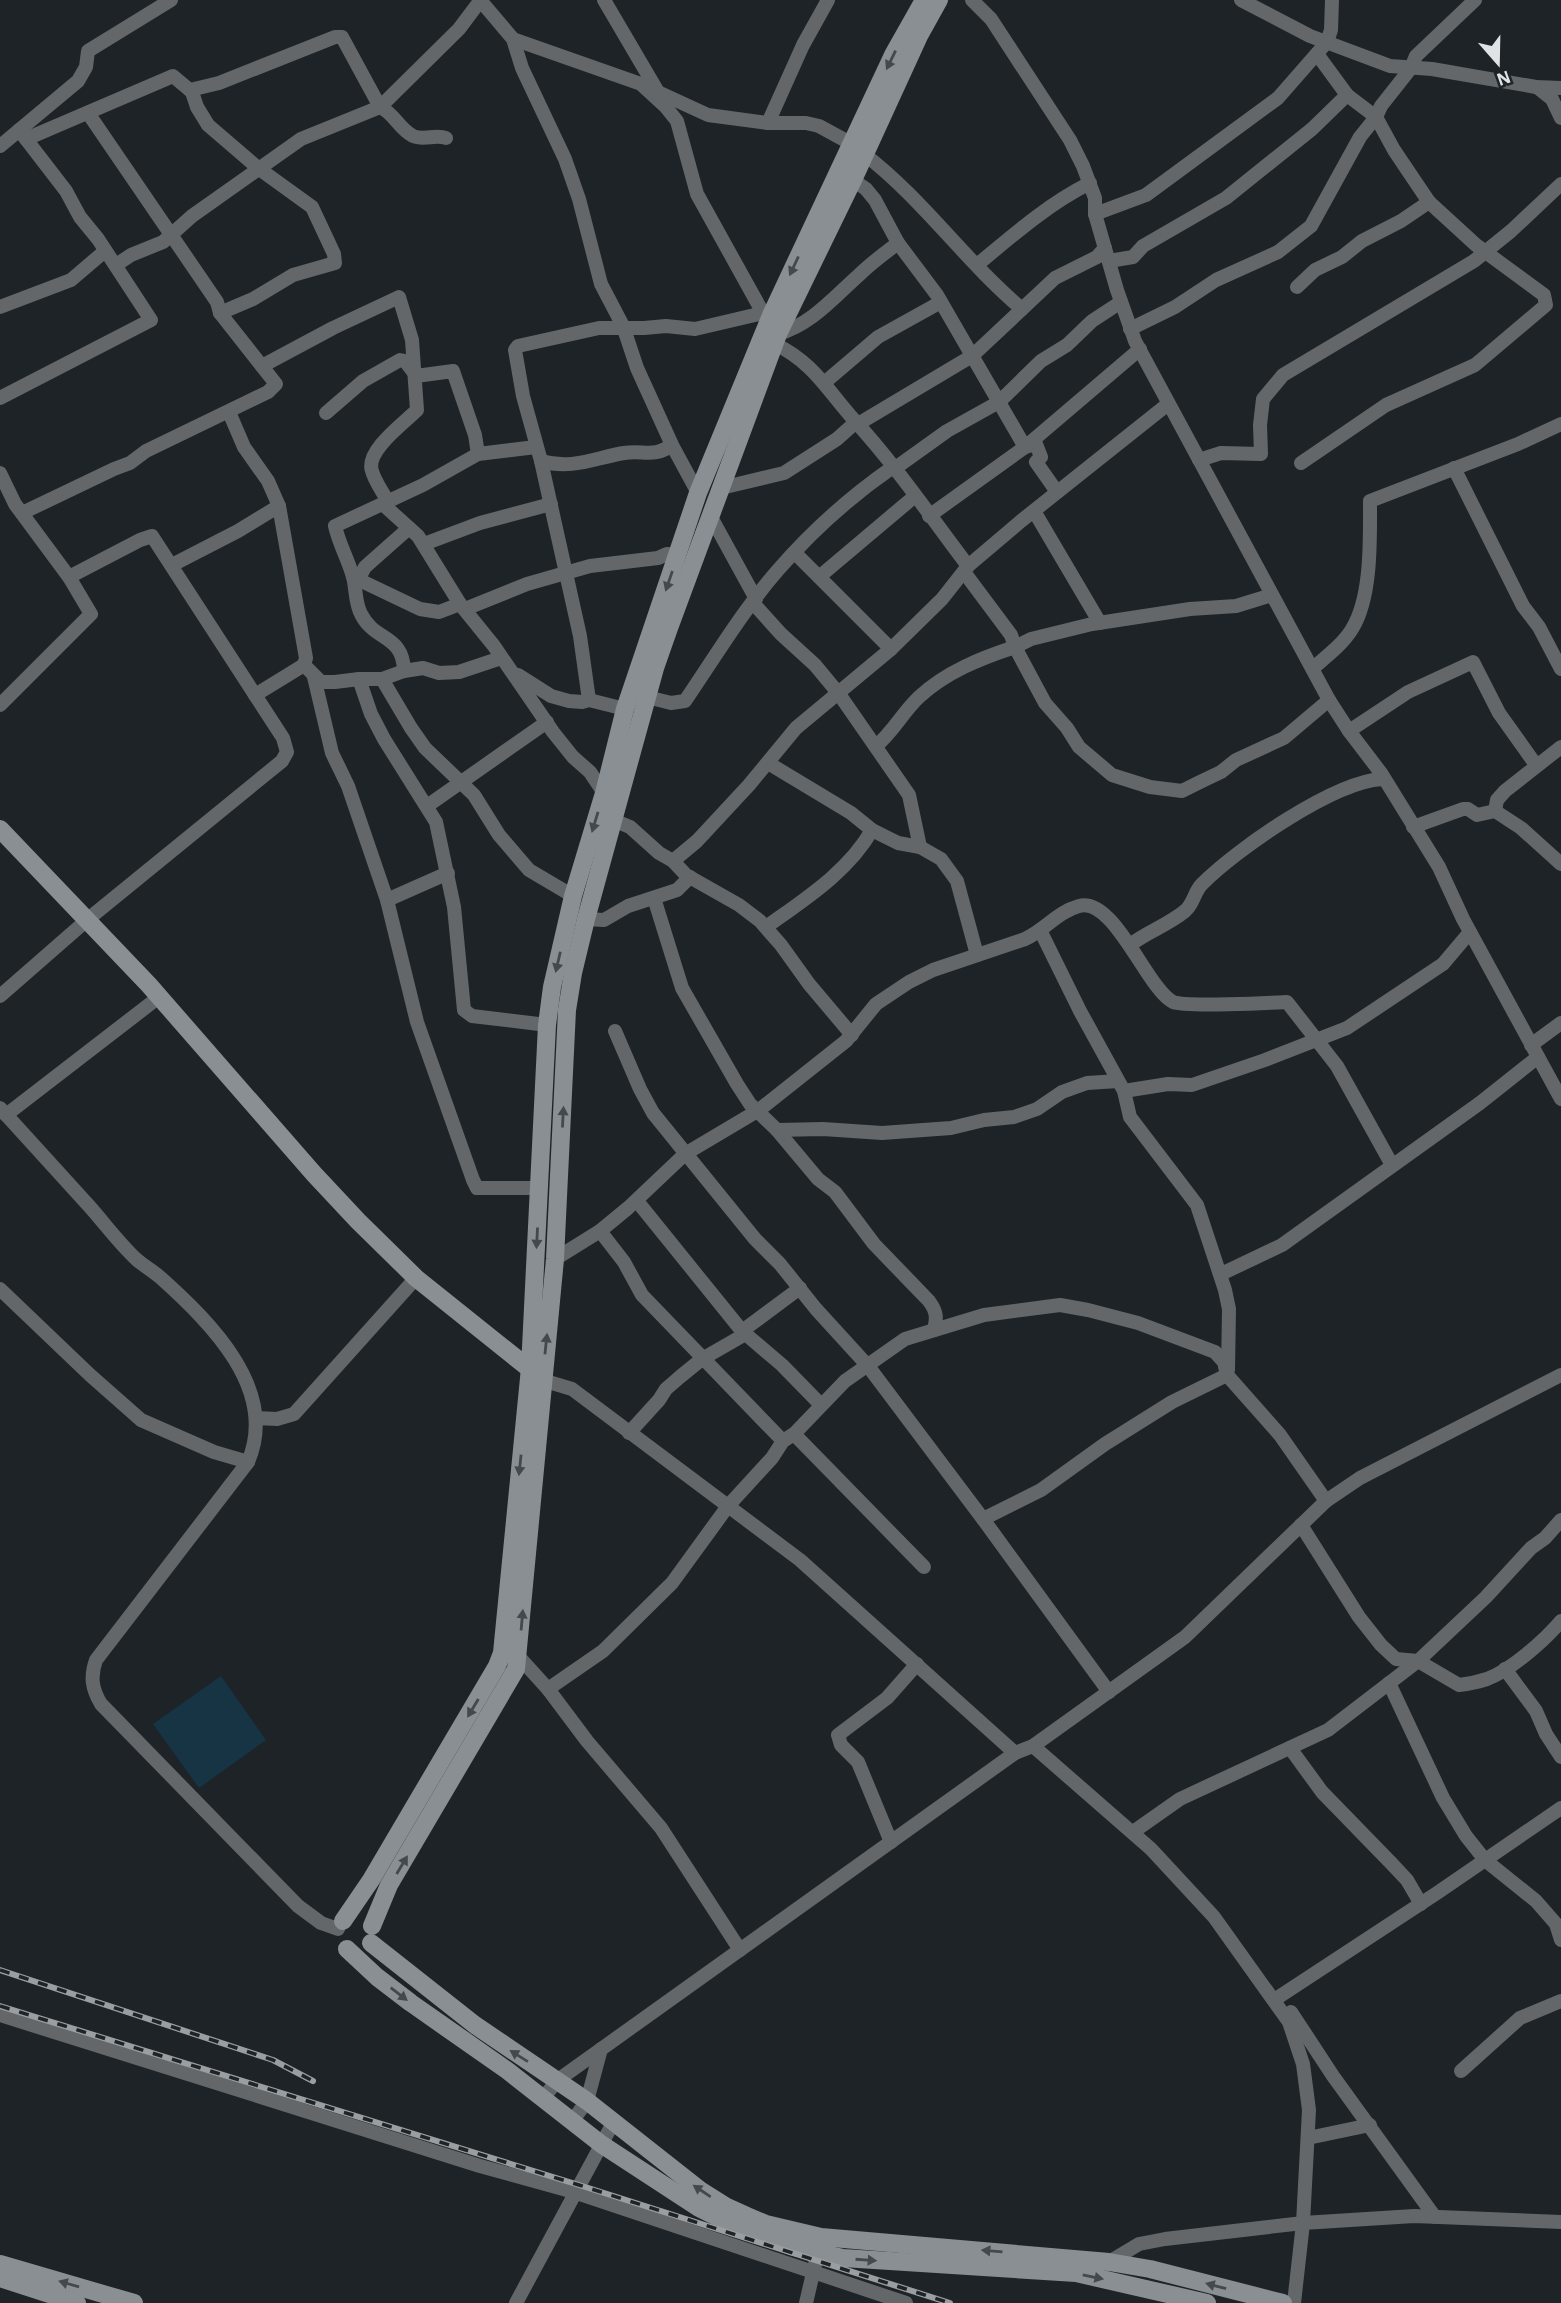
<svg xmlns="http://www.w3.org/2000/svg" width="1561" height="2303" font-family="'Alegreya Sans',sans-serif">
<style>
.green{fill:#173444}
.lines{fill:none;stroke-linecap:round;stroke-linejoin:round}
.street{stroke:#646769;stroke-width:14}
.secondary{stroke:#898f92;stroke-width:18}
.rail-casing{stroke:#9a9ea1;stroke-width:6}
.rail{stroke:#1d2327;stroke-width:3.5;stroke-dasharray:10;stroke-linecap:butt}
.oneway{fill:#43494c}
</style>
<rect width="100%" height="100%" fill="#1d2327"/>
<path class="green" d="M221,1676L266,1740L199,1788L153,1724Z"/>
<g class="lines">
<g class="street">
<path d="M480,0L513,39L522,68L565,159L579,199L601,284L623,326L637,368L672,445L698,493"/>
<path d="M604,0L658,92L708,115L768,123H806L819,126L852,144"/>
<path d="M972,0L991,19L1070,140L1083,166L1095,198V214L1117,290L1135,341L1329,700L1349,731L1381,773L1439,867L1463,919L1561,1099"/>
<path d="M1241,0L1310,36L1390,66L1432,69L1536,87L1561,88"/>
<path d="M513,39L641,84L665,106L677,121L697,194L763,313"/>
<path d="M1537,87L1552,99L1561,118"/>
<path d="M190,90L219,83L335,37H342L380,107C395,114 398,128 413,136C424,141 435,134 446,138"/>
<path d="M768,123L803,45L828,0"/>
<path d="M26,139L173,76L192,92L197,107L208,125L258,168L312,207L334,254L335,263L293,275L253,299L220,313"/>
<path d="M0,146L78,81L86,67L88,51L171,0"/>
<path d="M864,154C923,199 965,261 1022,309"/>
<path d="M853,180L866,189L875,200L898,243L937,295L1025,447L1036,444L1041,457L1036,462L1057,492"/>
<path d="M1095,214L1146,195L1278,98L1327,42L1331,30L1332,0"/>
<path d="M1109,261L1133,257L1143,246L1226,198L1312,129L1347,95"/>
<path d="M116,265L131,255L163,242L192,216L301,139L380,107L459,29L480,1"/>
<path d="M977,265C1013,235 1048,204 1090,183"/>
<path d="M1297,287L1315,270L1342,257L1362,241L1401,221L1429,202"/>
<path d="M0,307L71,280L105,251"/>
<path d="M1130,329L1175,307L1216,280L1278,252L1311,226L1360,137L1376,117L1381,106L1411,68L1416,56L1475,0"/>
<path d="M778,334C811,325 834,297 859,275C871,263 885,253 898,243"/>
<path d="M775,344C814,363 827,390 855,421C896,466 931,517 968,566"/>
<path d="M262,366L333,328L399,297L412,340L417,410C404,423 365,451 372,471C375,482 383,492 388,502L386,507L418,536L460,604L494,646L553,732L573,757L590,772L604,793"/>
<path d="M416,376L453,371L475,435L478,454L536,447"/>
<path d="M824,383L878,337L941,302"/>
<path d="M0,398L151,320L98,239L80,217L66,191L19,130"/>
<path d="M229,412L244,447L268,481L279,506L306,658L304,665L321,682H335L359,679H382L404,671L423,668L439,673L459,672L501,658"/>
<path d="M326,413L363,381L400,360L405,361L415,374"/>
<path d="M858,424L972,356L1055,278L1097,257L1105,248"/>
<path d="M1199,460L1221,453L1261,454L1260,425L1263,399L1283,375L1474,261L1511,231L1561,184"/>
<path d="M541,461C572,470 594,458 624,453C644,450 654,458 672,445"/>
<path d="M1301,463L1386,405L1475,365L1546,305L1544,295L1476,245L1429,202L1394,150L1376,117L1347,95L1317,54"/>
<path d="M1454,468L1523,606L1539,627L1561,669"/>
<path d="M894,469L947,431L999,402L1041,361L1067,345L1092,321L1121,302"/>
<path d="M0,473L15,504L69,577L91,614L0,705"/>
<path d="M721,488L784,473L837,439L856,422"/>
<path d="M1034,511L1100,623"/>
<path d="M22,513L114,469L130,463L146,451L268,392L276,384L220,313L217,302L88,113"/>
<path d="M929,516L1025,447L1140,349"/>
<path d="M711,517L756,599"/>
<path d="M424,544L480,523L551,504"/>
<path d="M795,553L891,649"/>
<path d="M172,565L238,531L279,506"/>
<path d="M964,572L1011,635L1015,647L1031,639L1092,624L1190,609L1236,606L1272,595"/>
<path d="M353,577L420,609L439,612L460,604"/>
<path d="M819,577L915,496"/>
<path d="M358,580L365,567L409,528"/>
<path d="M753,603L781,634L815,665L839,694L909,795L920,847"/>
<path d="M465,609L527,584L590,566L658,558L667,554L678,556"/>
<path d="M1313,668C1327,656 1343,644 1352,629C1372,597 1370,538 1370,501L1518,444L1561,424"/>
<path d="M404,671C403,634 375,642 361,614C355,603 356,588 353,577C348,559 339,544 335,526L423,485L478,454"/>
<path d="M518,675L551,696L569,701L582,702L589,700L625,709"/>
<path d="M314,677L332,753L348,786L387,900L417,1022L473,1180L477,1188H539"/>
<path d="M359,679L371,714L384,739L436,822L454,907L464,1010L472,1016L547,1025"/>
<path d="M382,679L411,728L425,748L474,795L499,835L529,870L573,896"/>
<path d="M255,695L304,665"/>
<path d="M647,697L671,703L685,701C715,657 743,610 778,570C812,531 851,496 893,467"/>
<path d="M589,700L580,636L541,461L523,396L515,350L518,346L599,328H644L666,326L695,329L763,313H772"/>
<path d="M1349,731L1408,692L1473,662L1499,713L1536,765"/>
<path d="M876,746C893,732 903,712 919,697C946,672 981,658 1015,647L1045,703L1067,728L1079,747L1112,775L1150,787L1182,791L1202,781L1221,772L1236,760L1284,738L1329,700"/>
<path d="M768,763L851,813L872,830L898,843L920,847L941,859L957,881L977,955"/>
<path d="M427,806L547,722"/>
<path d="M1495,811L1497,800L1505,791L1561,747"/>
<path d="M613,820L630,827L659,853L673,861L686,875L739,905L760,921L781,945L809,984L852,1035"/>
<path d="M1413,827L1463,809H1468L1477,815L1495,811L1521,828L1561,864"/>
<path d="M673,861L697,841L749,785L796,728L891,649L942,599L968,566L1021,521L1168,404"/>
<path d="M654,898L682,988L737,1084L750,1104L777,1130L818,1179L835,1192L874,1244L929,1301C937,1312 937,1317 934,1330"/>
<path d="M387,900L448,873"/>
<path d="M586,919L604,920L628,906L677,890L690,877"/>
<path d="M766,927C805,899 848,872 872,830"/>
<path d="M1040,930L1080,1011L1124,1091L1130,1117L1197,1205L1225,1290L1229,1309L1228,1370"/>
<path d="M1130,945C1147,932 1168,925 1185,911C1194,903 1194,892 1202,884C1237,849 1333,782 1382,779"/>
<path d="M0,996L87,920L282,761L287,752L283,738L152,536L140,540L69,577"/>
<path d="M615,1031L640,1089L653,1113L755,1239L780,1264L816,1309L868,1366L983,1519L1041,1490L1105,1444L1172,1402L1227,1375"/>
<path d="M1531,1045L1561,1023"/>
<path d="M1124,1091L1168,1084L1192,1085L1265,1060L1347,1028L1443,964L1470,932"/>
<path d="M0,1108C30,1141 60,1174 90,1207C105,1224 119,1243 136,1259C144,1266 153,1271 161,1278C211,1323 279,1390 248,1462L96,1660C90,1677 92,1689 101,1704L298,1906L321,1923L338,1929"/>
<path d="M6,1115L159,997"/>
<path d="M777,1130L823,1129L882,1133L951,1128L984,1120L1014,1117L1037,1109L1062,1092L1087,1083L1118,1081"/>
<path d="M637,1201L742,1331L782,1365L821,1405"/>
<path d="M600,1231L624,1262L642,1295L783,1441"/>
<path d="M555,1259L600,1231L628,1208L685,1154L759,1110L846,1041L876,1004L909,982L933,970L1025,939C1045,930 1057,912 1079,906C1114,896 1147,989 1173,1002C1185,1007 1269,1003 1287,1002L1337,1066L1392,1165"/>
<path d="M1221,1274L1282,1245L1480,1103L1538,1057"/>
<path d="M0,1289L90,1375L141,1420L214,1452L248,1462"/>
<path d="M542,1380L572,1389L800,1560L1015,1753"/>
<path d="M256,1418L277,1419L294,1414L416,1278"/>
<path d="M629,1433L659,1400L666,1389L681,1376L702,1359L742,1336V1331L800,1288"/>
<path d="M794,1434L924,1567"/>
<path d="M983,1519L1109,1692"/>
<path d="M1301,1525L1359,1617L1381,1645L1396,1659L1418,1661L1459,1685C1468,1684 1478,1682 1487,1679C1511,1670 1544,1641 1561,1621"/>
<path d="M519,1657L548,1689L587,1741L661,1828L740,1950"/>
<path d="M1505,1669L1536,1711L1546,1734L1561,1757"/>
<path d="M1389,1683L1443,1798L1466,1836L1485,1860L1536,1901L1556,1924L1561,1940"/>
<path d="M548,1689L603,1651L672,1583L728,1506L772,1458L783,1441L794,1434L845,1381L905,1339L984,1315L1060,1305L1088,1310L1138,1323L1215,1352L1224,1362L1227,1375L1280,1435L1326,1501"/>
<path d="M1033,1746L1151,1849L1214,1917L1289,2022L1303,2064L1309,2110L1303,2223L1294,2303"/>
<path d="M1290,1748L1322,1792L1392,1864L1407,1880L1421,1904"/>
<path d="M1133,1832L1180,1799L1328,1730L1418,1661L1486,1597L1531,1548L1545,1538L1561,1520"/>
<path d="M891,1842L858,1762L841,1745L838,1735L887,1698L917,1664"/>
<path d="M1274,2000L1437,1893L1561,1808"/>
<path d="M1291,2012L1333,2076L1435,2217"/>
<path d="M0,2015L480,2166L574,2192L906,2303"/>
<path d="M1461,2071L1520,2018L1561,2001"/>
<path d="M543,2098L558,2080L1015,1753L1033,1746L1185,1637L1326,1501L1360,1478L1561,1375"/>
<path d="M573,2120L587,2101L601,2049"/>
<path d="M1308,2138L1370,2125"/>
<path d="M1109,2262L1139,2244L1165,2239L1303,2223L1414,2216L1561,2222"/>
<path d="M516,2303L613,2123"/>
<path d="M806,2303L820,2243"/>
</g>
<g class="secondary">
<path d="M0,829L149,985L314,1174L358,1221L416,1278L536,1374"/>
<path d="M343,1921L371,1880L497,1666L502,1653L530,1368L547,1025L552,987L573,896L604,793L625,709L698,493L772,313L893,55L924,0"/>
<path d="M372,1926L389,1885L516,1669L555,1259L567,1010L573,973L586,919L655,668L669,628L778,334L853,180L919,36L939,0"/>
<path d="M371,1943L475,2025L587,2101L700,2190L727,2207L747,2216L766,2224L821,2237L1109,2262L1150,2269L1283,2303"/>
<path d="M347,1949L377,1977L411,2003L508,2071L601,2144L699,2208L735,2226L794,2247L843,2258L1076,2273L1207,2303"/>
<path d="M0,2264L134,2303"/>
<path d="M0,2278L77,2303"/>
</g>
<defs>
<g id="rail">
<path d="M0,1970L273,2060L313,2081"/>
<path d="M0,2006L579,2185L950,2303"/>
</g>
</defs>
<use href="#rail" class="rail-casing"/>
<use href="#rail" class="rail"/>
</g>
<defs><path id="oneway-solid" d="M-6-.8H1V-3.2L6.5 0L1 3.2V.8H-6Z" transform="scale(1.75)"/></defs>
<g class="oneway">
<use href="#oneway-solid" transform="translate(891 60) rotate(116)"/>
<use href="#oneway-solid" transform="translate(794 266) rotate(115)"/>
<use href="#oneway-solid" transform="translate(669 581) rotate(109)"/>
<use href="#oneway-solid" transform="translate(595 822) rotate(107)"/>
<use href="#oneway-solid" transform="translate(558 962) rotate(103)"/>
<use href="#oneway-solid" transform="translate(563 1117) rotate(-87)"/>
<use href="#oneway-solid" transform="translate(537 1238) rotate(93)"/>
<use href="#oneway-solid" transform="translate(546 1344) rotate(-84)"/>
<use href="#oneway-solid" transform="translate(520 1465) rotate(96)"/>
<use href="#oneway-solid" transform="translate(522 1620) rotate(-85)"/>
<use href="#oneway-solid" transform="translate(473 1708) rotate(121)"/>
<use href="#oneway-solid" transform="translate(402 1865) rotate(-59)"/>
<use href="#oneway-solid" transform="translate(399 1994) rotate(38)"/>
<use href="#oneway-solid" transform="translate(519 2056) rotate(-148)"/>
<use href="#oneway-solid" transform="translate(702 2191) rotate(-146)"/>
<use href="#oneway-solid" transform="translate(992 2251) rotate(-175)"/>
<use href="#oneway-solid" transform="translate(866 2260) rotate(4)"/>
<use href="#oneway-solid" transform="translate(1093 2277) rotate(12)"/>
<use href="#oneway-solid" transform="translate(69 2284) rotate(-164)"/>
<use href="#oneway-solid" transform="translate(1216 2286) rotate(-165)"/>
</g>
<g transform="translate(1498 63) rotate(160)" stroke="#1d2327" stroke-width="5" paint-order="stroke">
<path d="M0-5L12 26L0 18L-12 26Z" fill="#dfe3e5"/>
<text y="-10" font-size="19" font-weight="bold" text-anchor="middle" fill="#dfe3e5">N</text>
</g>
</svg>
